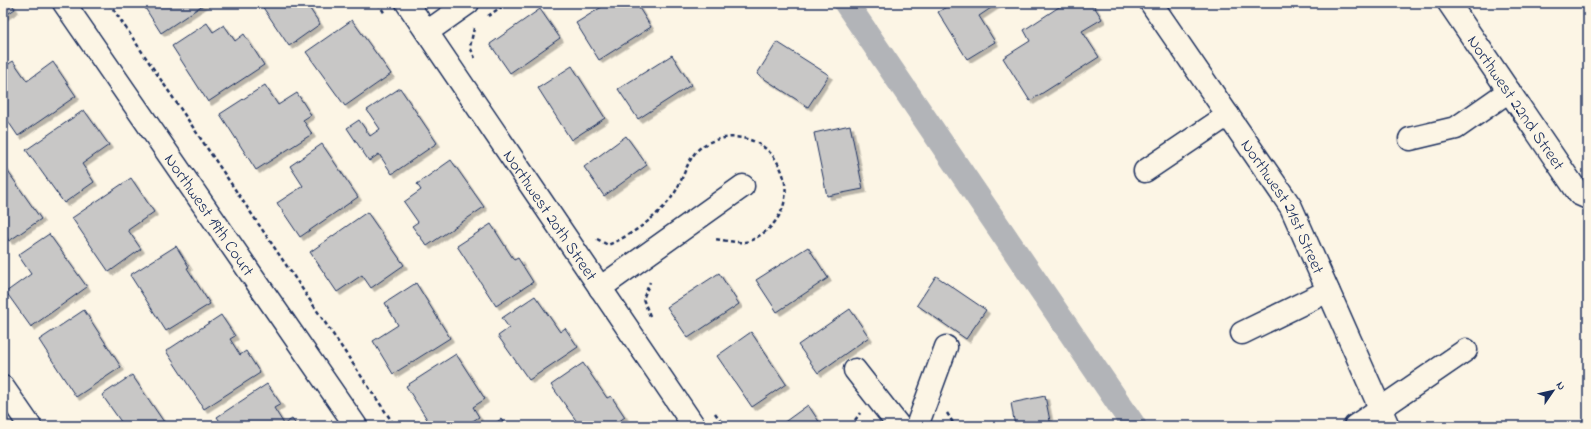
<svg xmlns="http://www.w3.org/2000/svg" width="1591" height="429" font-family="'Indie Flower',sans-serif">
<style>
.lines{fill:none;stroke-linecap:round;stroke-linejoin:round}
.canal{stroke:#b2b4b8;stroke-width:25}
.building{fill:#c8c7c6;stroke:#1b2f5e;filter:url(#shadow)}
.minor-casing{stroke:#1b2f5e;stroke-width:25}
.path{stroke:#1b2f5e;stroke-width:2.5;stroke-dasharray:4 3;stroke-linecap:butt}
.minor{stroke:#fcf5e5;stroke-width:22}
.labels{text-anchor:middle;stroke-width:3;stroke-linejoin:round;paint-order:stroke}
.street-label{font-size:17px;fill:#1b2f5e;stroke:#fcf5e5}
</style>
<defs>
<filter id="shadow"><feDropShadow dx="3.5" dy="3.5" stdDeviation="0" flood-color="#0004"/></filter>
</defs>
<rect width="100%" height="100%" fill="#fcf5e5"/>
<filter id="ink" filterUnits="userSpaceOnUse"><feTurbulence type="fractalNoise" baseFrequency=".025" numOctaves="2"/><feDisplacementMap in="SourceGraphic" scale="8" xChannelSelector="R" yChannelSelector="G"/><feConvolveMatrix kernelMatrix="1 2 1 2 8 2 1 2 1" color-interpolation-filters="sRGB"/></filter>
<g filter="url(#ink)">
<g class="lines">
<path class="canal" d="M846,3L1134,426"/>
</g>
<g class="building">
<path d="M3,3H11L15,9L3,17Z"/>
<path d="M142,3H206L161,33Z"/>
<path d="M260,3H311L308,6L320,24L289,46Z"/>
<path d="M608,3H636L651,27L599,60L576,23Z"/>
<path d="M953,3L997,4L979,16L995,42L967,59L938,12Z"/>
<path d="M1065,3H1092L1102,19L1082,31L1099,57L1030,101L1003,58L1030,41L1024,30Z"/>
<path d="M540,9L560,38L510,73L490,44Z"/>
<path d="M352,20L391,74L345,106L306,52Z"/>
<path d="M207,23L213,32L224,25L235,41L244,34L264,65L208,102L172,46Z"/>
<path d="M777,42L829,75L808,107L757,74Z"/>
<path d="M672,55L691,85L638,119L618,89Z"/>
<path d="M13,61L27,81L53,62L76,96L18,136L3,114V68Z"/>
<path d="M572,66L605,118L571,140L538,88Z"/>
<path d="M265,85L278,105L297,93L311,115L303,120L312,134L256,170L220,114Z"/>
<path d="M400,88L437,143L392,174L379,154L369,161L347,128L359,120L370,136L380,129L367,110Z"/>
<path d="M84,110L109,145L82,164L94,182L64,203L26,150Z"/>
<path d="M850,125L863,189L827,196L814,133Z"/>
<path d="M626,136L647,165L604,196L584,167Z"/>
<path d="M322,144L358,197L300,237L277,203L303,186L290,166Z"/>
<path d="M451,160L484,207L427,246L412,226L418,222L404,202L421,190L417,184Z"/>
<path d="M4,166L41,219L9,241L3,231Z"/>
<path d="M131,178L154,212L128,230L141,249L109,272L72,218Z"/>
<path d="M367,212L404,265L371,288L362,275L337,292L310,252Z"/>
<path d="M491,224L514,260L518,258L533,282L496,306L457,246Z"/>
<path d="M49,234L87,287L31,327L6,292L31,274L18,255Z"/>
<path d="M176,246L189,267L187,268L210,304L166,331L130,275Z"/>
<path d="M808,247L828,278L777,312L756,280Z"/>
<path d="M719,273L739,304L688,338L667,307Z"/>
<path d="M936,276L986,310L966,339L917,305Z"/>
<path d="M416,283L450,338L393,374L373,341L398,325L385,303Z"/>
<path d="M535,296L560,332L565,328L578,347L529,380L498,336L509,328L502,318Z"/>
<path d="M850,309L869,337L818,373L798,345Z"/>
<path d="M84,310L121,367L76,397L39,340Z"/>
<path d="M221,315L235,336L230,339L240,355L246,351L260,373L204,409L166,351Z"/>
<path d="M751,332L786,384L752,407L717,356Z"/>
<path d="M456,354L485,399L473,407L479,417L465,426H426L430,424L406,386Z"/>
<path d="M583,363L607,398L611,396L625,417L612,426H580L551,385Z"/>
<path d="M132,375L166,425L164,426H124L102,395Z"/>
<path d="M267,384L281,404L274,408L284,424L292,419L297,426H223L217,417Z"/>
<path d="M1045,396L1051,426H1015L1011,403Z"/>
<path d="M808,405L822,426H779Z"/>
<path d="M501,419L506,426H491Z"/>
</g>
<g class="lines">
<defs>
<g id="minor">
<path id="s1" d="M64,3L356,426"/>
<path id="s2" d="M407,3L694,426"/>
<path id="s3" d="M1151,3L1291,207L1388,426"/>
<path id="s4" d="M1449,3L1579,194L1588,198"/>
<path d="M427,32L468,3"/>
<path d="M1410,139L1456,128L1509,91"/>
<path d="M1145,171L1228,115"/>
<path d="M600,288L743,186"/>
<path d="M1242,333L1328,291"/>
<path d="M855,370L899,426"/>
<path d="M3,387L30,426"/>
<path d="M917,426L946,347"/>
<path d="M1355,426L1466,350"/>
</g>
</defs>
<use href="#minor" class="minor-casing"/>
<g class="path">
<path d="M109,3L395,426"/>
<path d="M378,3L385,14"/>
<path d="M488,16L507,3"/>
<path d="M474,28L470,47L475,58"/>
<path d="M597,239L608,245C630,236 654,219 669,201C690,175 683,145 724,138C777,129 808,197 766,231C761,235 752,241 745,242C735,243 724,240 714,239"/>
<path d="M650,316L643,299L650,282"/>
<path d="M715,413L724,426"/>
<path d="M947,413L955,426"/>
<path d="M851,426L860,413"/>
</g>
<use href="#minor" class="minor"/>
</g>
</g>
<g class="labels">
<g class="street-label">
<text dy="6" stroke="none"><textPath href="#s4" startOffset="120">Northwest 22nd Street</textPath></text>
<text dy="6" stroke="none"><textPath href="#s3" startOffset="243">Northwest 21st Street</textPath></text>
<text dy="6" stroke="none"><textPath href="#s1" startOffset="257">Northwest 19th Court</textPath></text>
<text dy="6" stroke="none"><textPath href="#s2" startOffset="256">Northwest 20th Street</textPath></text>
</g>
</g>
<rect width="1591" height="429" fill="none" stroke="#fcf5e5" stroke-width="16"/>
<rect x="8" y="8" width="1575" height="413" fill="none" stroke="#1b2f5e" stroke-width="1.5" filter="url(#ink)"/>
<g transform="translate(1553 391) rotate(56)" stroke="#fcf5e5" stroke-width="3" paint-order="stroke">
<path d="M0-3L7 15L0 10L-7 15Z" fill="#1b2f5e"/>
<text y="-6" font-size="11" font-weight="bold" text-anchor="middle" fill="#1b2f5e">N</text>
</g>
</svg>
